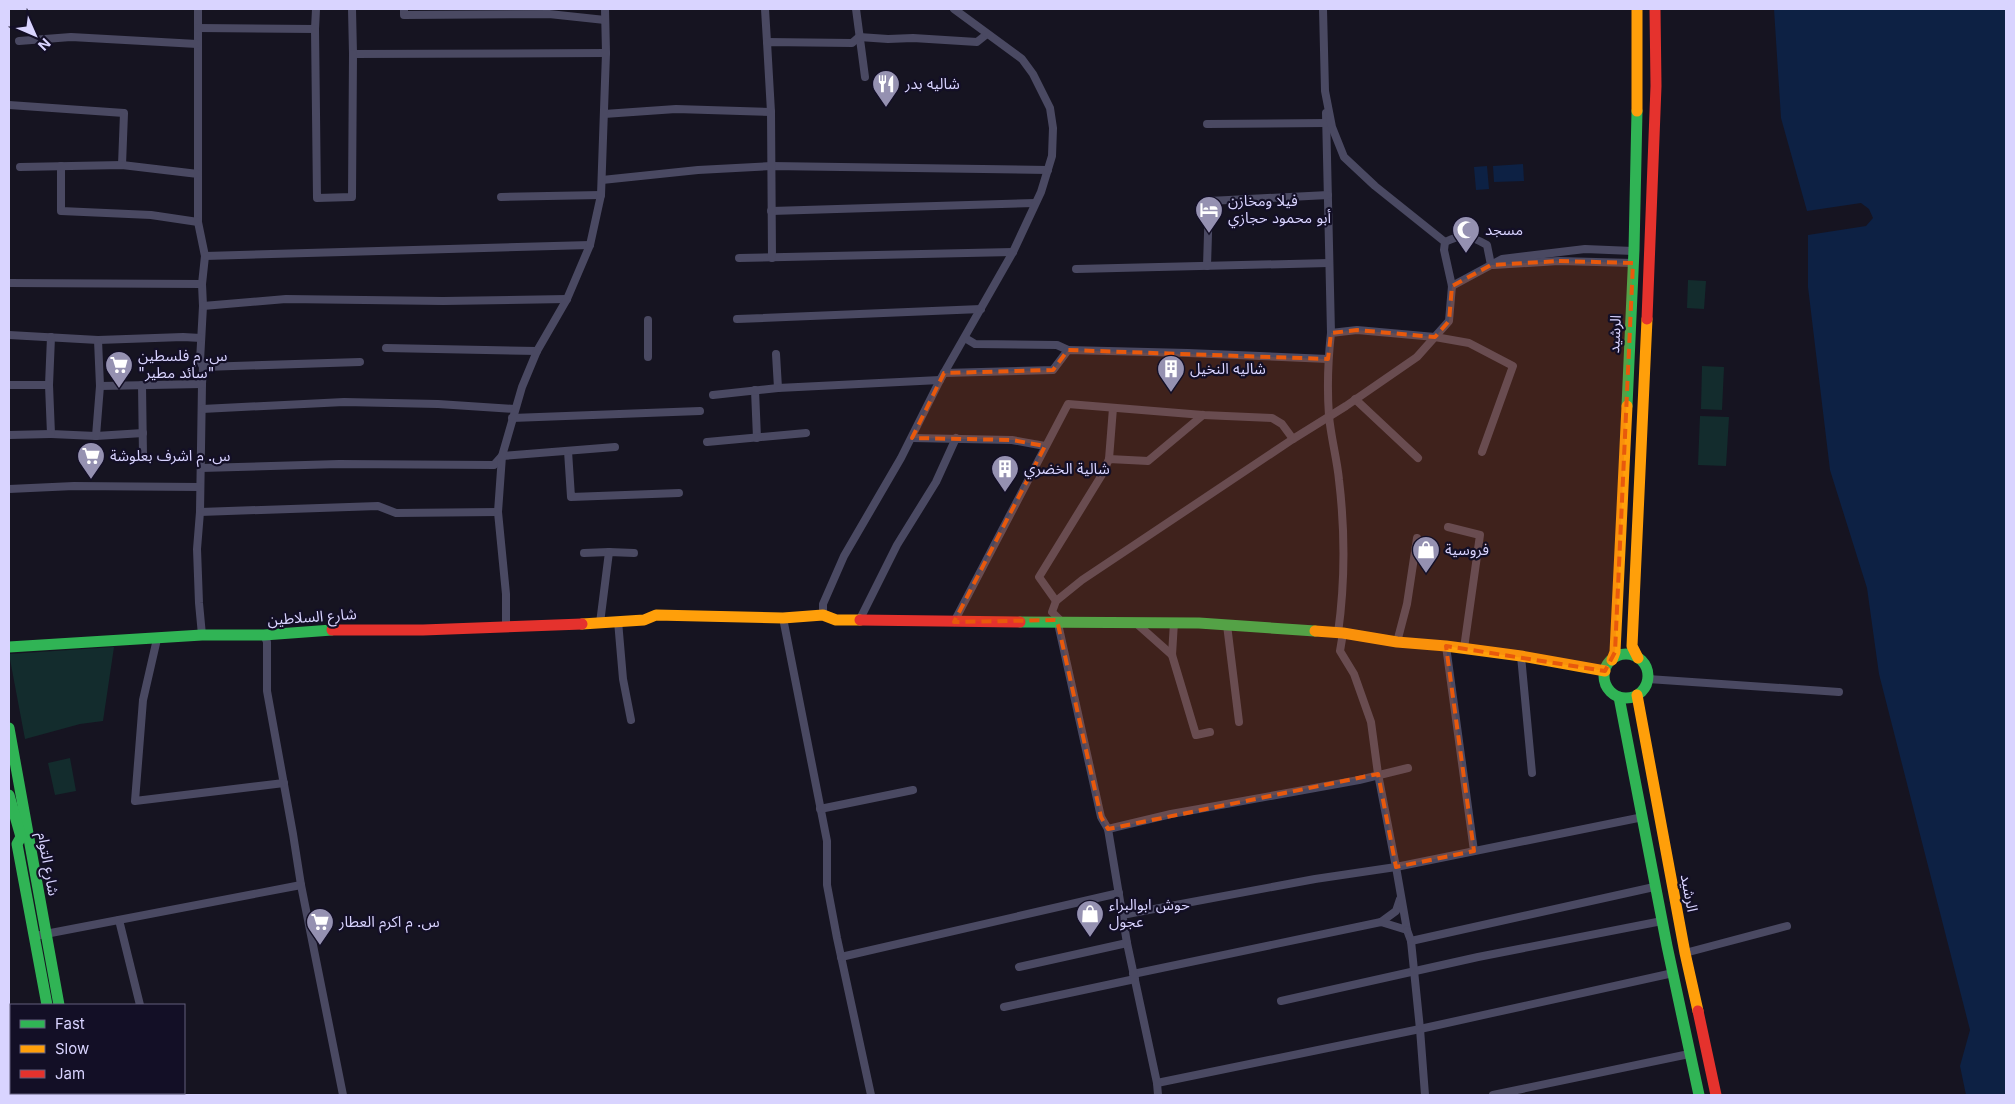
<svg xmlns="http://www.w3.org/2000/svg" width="2015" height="1104" font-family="Inter,'Noto Sans Arabic',sans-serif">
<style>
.green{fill:#132c2d}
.water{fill:#0d2144}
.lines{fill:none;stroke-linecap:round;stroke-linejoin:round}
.street{stroke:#4a4962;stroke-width:8}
.fast{stroke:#30b455;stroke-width:11}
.slow{stroke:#ff9f0a;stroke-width:11}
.jam{stroke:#e5322d;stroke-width:11}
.marked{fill:#e8590c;fill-opacity:0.2;stroke:#e8590c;stroke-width:4;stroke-dasharray:10 6;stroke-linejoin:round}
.labels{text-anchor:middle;stroke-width:4.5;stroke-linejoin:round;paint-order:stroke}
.poi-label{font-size:15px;fill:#d9d4ff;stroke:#130f26;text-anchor:start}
.street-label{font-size:15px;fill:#d9d4ff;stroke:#130f26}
</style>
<rect width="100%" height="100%" fill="#161421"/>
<g class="green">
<path d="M1688,280L1706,281L1704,309L1687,308Z"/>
<path d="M1702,366L1724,367L1722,410L1701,409Z"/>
<path d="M1700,416L1729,417L1726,466L1698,465Z"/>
<path d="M114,647L103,721L80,724L25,739L9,654Z"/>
<path d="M70,758L76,791L55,795L48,763Z"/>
</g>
<g class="water">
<path d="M1774,9H2006V1095H1966L1960,1066L1970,1030L1879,674L1867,588L1830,470L1808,287V235L1866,226L1873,218L1869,209L1861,203L1807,211L1781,118Z"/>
<path d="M1523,164L1524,181L1494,182L1493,166Z"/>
<path d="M1487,166L1489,189L1476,190L1474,167Z"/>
</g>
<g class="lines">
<g class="street">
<path d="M198,9V222L205,256L202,284L203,306L200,361L203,367L202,384L200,512L197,549L199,603L202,635"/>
<path d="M352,9L353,54L606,53"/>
<path d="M404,9V15L549,14L605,20"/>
<path d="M765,9L767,42"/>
<path d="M856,9L865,77"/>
<path d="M198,28L315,29L316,9"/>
<path d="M315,29L317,198L352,197L353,54"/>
<path d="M19,41L71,37L197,44"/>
<path d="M9,105L124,113L122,165"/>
<path d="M1326,113L1331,333"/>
<path d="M604,114L676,109L771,112"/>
<path d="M1207,124L1326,123"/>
<path d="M61,166V211L151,215L198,222"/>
<path d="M20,167L122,165L198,174"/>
<path d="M602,180L698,170L771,166L1048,170"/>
<path d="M501,197L601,195"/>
<path d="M771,211L1035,203"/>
<path d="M1445,242C1464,233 1469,235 1487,245L1491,265"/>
<path d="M205,256L590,245"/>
<path d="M739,258L1013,252"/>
<path d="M772,258L771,112L767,42L852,43L859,37L888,39L913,38L977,42L987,34"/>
<path d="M1493,265L1559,261L1633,263"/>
<path d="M1207,266L1209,201L1328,195"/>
<path d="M1076,269L1329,263"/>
<path d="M9,283L202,284"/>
<path d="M1452,286L1502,259L1585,249L1633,251"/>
<path d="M203,306L286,299L443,301L567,299"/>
<path d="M737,319L981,309"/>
<path d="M648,320V357"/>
<path d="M9,335L98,340L183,337L201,338"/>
<path d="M51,337L49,385L51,434L96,436L143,433"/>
<path d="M965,338L975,344L1057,345L1068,350"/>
<path d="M386,348L537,351"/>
<path d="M776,354L778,388"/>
<path d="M203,367L360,362"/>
<path d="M944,373L1053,370L1068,350L1188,353L1328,359"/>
<path d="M9,385H49"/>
<path d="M142,385L143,456"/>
<path d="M100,386L202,384"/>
<path d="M755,390L757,438"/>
<path d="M713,395L778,388L940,380"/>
<path d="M1355,399L1418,458"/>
<path d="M202,409L344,402L438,404L514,409"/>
<path d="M512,418L700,411"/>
<path d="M9,435L51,434"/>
<path d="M96,436L100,386L98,340"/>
<path d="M912,438L1012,440L1045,446"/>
<path d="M707,442L806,433"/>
<path d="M568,451L571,497L679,493"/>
<path d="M1109,459L1113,408"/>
<path d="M201,468L339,464L494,465L502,456L615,447"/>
<path d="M9,489L74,486L200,487"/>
<path d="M200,512L378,506L396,513L498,512"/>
<path d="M1448,527L1480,535L1464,648"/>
<path d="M584,553L609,552"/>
<path d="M1056,601L1039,577L1103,473L1109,459L1148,461L1203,415"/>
<path d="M823,615V604L844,556L901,458L940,380L1013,252L1041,192L1052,156L1053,128L1050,108L1033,74L1022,59L954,9"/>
<path d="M783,618L827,841V885L837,938L871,1095"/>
<path d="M618,621L623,679L631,720"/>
<path d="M859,621L897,545L936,482L956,438"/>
<path d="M954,622L1068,404L1203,415L1272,418L1282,424L1293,439"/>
<path d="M1174,622L1172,655L1196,735L1210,732"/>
<path d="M600,623L609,552L634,553"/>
<path d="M1136,623L1172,655"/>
<path d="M1227,625L1239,722"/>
<path d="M506,627V594L498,512L502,456L522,387L537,351L567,299L590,245L601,195L606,53L605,9"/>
<path d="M1338,633C1345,583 1345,530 1339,480C1337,459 1331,438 1329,416C1327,389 1328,360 1331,333L1357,330L1435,337L1469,343L1513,366L1482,452"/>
<path d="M264,635L267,642V691L293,834L301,885L343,1095"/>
<path d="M157,639L143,700L135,801L284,783"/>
<path d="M1397,642L1407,604L1417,538"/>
<path d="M1446,646L1474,851"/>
<path d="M1521,656L1532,773"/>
<path d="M1648,679L1839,692"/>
<path d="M820,809L913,790"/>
<path d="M1108,829L1171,814L1359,780L1408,768"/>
<path d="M1122,915L1315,879L1396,867L1378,774L1371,722L1354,674L1340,651L1343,633"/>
<path d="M119,920L140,1005"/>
<path d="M1381,922L1396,911L1400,899"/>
<path d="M35,936L301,885"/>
<path d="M1411,941L1654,887"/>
<path d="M1685,953L1787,926"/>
<path d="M841,957L1119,893"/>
<path d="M1019,967L1127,943"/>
<path d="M1133,974L1381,922L1407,930L1396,867L1643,817"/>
<path d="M1281,1001L1478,957L1662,921"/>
<path d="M1004,1007L1135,979"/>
<path d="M1157,1083L1420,1029L1411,941L1407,930"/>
<path d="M53,1093V1095"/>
<path d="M162,1093L163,1095"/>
<path d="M1158,1095L1157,1083L1127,943L1108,829L1101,817L1059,628L1060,620L1052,612L1056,601L1082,580L1293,439L1346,406L1417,357L1449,321L1452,286L1444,250L1445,242L1375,186L1344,157L1332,127L1325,91L1323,9"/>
<path d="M1425,1095L1420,1029L1673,973"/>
<path d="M1493,1095L1689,1054"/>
</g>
<g class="fast">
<path d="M1627,406L1634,250L1637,111"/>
<path d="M1020,622L1199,623L1315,631"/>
<path d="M9,647L202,635H264L332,630"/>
<circle cx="1626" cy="676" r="22"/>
<path d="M1619,697L1667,946L1699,1095"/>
<path d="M9,728L59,1005"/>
<path d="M9,795L21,837L17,844L47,1005"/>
</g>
<g class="slow">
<path d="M1637,111V9"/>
<path d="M582,624L644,620L656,615L783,618L823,615L836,620H860"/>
<path d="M1315,631L1343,633L1397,642L1446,646L1521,656L1605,671"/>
<path d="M1638,658L1632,646L1647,319"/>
<path d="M1612,660L1615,652L1627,406"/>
<path d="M1637,695L1685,953L1698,1011"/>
</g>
<g class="jam">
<path d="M1647,319L1656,86L1655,9"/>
<path d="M860,620L1020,622"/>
<path d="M332,630H423L582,624"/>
<path d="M1698,1011L1716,1095"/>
<path d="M70,1093L71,1095"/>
<path d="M82,1093L83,1095"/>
</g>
</g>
<path class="marked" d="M1559,261L1633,263L1615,652L1605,671L1446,646L1474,851L1396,867L1378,774L1108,829L1101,817L1057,620L954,622L1045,446L1012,440L912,438L944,373L1053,370L1068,350L1328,359L1331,333L1357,330L1435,337L1449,321L1452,286L1491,265Z"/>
<defs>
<symbol id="restaurant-pin" viewBox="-11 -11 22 30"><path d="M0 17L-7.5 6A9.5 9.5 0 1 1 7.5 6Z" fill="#9591b1" stroke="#130f26"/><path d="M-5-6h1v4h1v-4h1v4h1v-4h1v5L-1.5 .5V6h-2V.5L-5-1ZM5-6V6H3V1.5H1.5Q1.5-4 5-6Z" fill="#fff"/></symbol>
<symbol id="hotel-pin" viewBox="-11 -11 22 30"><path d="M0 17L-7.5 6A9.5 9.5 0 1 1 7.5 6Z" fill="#9591b1" stroke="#130f26"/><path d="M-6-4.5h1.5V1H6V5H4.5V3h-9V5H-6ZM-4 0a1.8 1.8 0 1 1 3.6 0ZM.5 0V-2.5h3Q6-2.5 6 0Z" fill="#fff"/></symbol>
<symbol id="mosque-pin" viewBox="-11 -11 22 30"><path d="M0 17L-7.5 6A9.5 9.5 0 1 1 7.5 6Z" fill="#9591b1" stroke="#130f26"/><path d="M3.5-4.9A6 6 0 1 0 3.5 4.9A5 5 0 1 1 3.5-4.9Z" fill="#fff"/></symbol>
<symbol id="supermarket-pin" viewBox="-11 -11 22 30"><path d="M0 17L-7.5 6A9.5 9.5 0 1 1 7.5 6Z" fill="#9591b1" stroke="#130f26"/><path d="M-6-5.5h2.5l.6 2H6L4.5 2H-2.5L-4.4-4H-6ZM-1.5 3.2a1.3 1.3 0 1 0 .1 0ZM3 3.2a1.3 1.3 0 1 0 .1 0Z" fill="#fff"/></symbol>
<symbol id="building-pin" viewBox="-11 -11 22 30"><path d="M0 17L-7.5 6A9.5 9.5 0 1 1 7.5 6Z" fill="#9591b1" stroke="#130f26"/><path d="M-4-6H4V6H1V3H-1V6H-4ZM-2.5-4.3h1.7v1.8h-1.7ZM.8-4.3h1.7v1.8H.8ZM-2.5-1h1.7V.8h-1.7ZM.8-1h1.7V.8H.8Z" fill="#fff"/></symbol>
<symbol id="shop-pin" viewBox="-11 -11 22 30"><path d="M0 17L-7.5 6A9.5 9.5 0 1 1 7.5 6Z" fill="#9591b1" stroke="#130f26"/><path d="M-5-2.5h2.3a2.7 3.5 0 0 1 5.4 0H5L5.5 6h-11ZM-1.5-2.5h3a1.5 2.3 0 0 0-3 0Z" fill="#fff"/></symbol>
</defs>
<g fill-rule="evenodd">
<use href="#restaurant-pin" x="870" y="68" width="32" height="43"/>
<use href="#hotel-pin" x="1193" y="194" width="32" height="43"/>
<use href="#mosque-pin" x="1450" y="214" width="32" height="43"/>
<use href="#supermarket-pin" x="103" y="349" width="32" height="43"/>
<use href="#building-pin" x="1155" y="353" width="32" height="43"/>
<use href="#supermarket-pin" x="75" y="440" width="32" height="43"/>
<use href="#building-pin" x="989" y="453" width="32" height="43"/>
<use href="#shop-pin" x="1410" y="534" width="32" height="43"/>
<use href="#shop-pin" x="1074" y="898" width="32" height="43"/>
<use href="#supermarket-pin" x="304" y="906" width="32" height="43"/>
</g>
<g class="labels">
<g class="poi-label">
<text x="905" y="89">شاليه بدر</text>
<text x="1228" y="206">فيلا ومخازن<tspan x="1228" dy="17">أبو محمود حجازي</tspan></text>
<text x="1485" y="235">مسجد</text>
<text x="138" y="361">س. م فلسطين<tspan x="138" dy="17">"سائد مطير"</tspan></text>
<text x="1190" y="374">شاليه النخيل</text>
<text x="110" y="461">س. م اشرف بعلوشة</text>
<text x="1024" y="474">شالية الخضري</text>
<text x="1445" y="555">فروسية</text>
<text x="1109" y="910">حوش ابوالبراء<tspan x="1109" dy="17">عجول</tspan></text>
<text x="339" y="927">س. م اكرم العطار</text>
</g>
<g class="street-label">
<text transform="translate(1615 334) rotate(-87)" y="5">الرشيد</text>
<text transform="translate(312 617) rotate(-4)" y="5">شارع السلاطين</text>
<text transform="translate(48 864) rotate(80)" y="5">شارع التوام</text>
<text transform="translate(1689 893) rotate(79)" y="5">الرشيد</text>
</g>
</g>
<rect width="2015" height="1104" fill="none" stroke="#d9d4ff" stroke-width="20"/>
<rect x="10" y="1004" width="175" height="90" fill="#130f26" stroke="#625e7d"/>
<rect x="20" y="1020" width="25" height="8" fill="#30b455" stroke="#625e7d"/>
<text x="55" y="1029" font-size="15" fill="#d9d4ff">Fast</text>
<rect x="20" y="1045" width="25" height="8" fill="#ff9f0a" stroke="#625e7d"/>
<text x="55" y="1054" font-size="15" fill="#d9d4ff">Slow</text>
<rect x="20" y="1070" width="25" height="8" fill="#e5322d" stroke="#625e7d"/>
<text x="55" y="1079" font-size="15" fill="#d9d4ff">Jam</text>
<g transform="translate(35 35) rotate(135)" stroke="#130f26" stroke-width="4" paint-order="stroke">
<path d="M0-4L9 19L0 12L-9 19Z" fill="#d9d4ff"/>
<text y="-8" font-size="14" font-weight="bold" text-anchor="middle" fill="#d9d4ff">N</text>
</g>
</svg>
